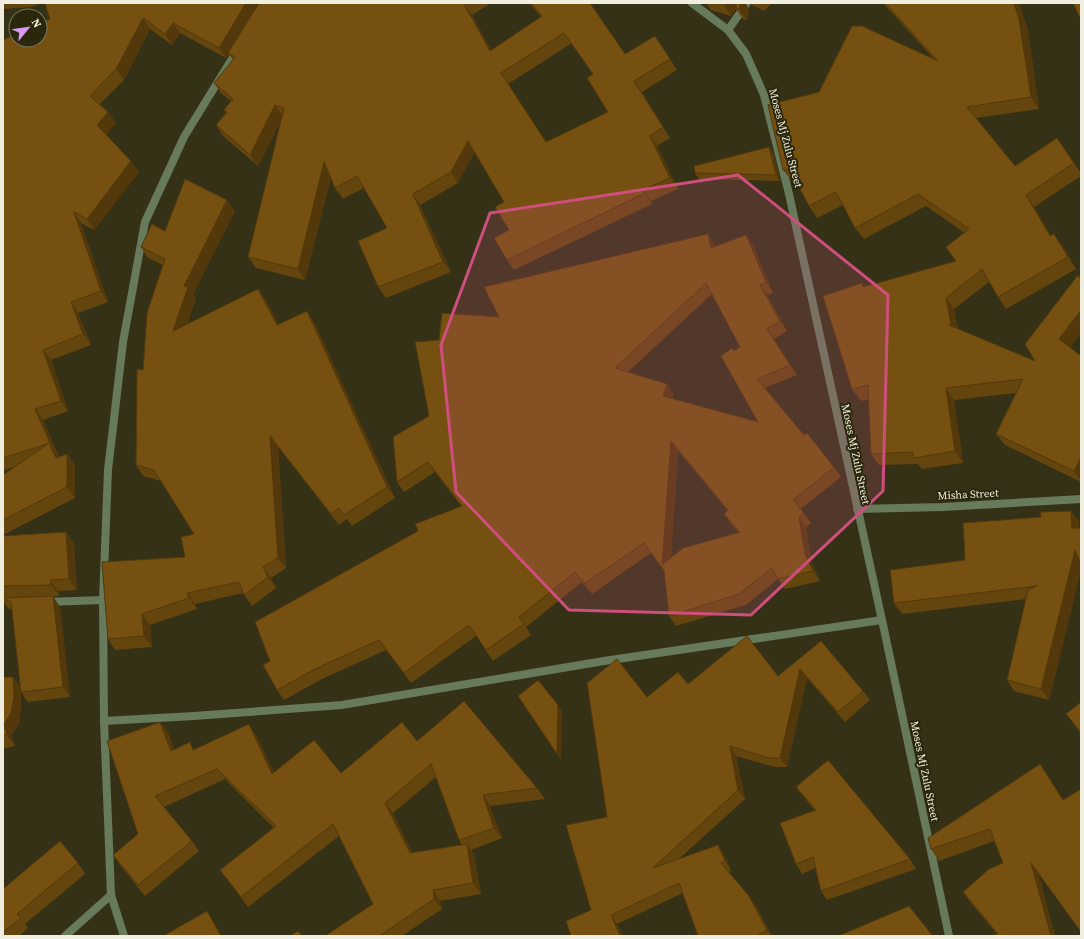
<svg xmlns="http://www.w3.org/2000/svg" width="1084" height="939" font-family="'Source Serif 4',serif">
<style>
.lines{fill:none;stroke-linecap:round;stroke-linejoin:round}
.minor{stroke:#677a5c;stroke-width:8}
.wall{fill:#65450e;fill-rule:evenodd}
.shaded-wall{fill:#52380b}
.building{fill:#755010;stroke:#52380b;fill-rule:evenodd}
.marked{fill:#ce4e7c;fill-opacity:0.2;stroke:#ce4e7c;stroke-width:3;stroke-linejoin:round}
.labels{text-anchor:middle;stroke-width:4;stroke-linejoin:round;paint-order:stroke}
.street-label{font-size:11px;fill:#f0efdf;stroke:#2a270d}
</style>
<rect width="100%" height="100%" fill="#343117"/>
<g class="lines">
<g class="minor">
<path d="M692,3L728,30L746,54L764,95L789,194L882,620L949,936"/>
<path d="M728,30L747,3"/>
<path d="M857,509L943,507L1081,499"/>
<path d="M46,602L103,600"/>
<path d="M104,721L194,716L342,705L604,661L882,620"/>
<path d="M65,936L111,895"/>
<path d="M124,936L111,895L104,721L103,600L108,470L123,342L145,222L184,137L238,49"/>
</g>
</g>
<g class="wall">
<path d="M3,3H43L31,7L3,9Z"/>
<path d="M46,3H491L472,15L491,50L541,17L529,3H590L625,54L662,46L677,70L642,92L670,138L657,146L678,189L651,201L652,204L514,270L507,260L509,230L504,202L474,152L458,183L420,205L451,272L386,298L378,287L387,228L364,188L343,199L335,188L331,177L305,280L256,268L248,257L281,120L258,166L223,136L216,125L226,113L224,110L231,101L222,94L214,83L233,60L229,54L226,58L180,33L172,45L150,29L124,80L100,104L108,112L116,123L106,134L139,172L94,230L81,223L108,302L78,313L91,345L51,360L68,411L43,420L59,457L67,454L75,465V498L3,535V475L14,467L3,471V40L50,19ZM572,43L593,74L608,112L546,142L508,84Z"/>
<path d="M706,3H745L749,9L747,20L743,19L736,9L731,16L711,10Z"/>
<path d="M750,3H772L764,11L752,5Z"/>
<path d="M883,3H1019L1028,30L1039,109L976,118L1015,166L1057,138L1081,173V176L1034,207L1051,236L1062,245L1076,269L1006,309L998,297L989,282L954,309L958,329L1035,361L1078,275L1081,279V333L1070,347L1081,356V482L1005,445L996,434L1016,393L954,400L963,463L922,469L918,464L879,465L871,454L869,399L861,401L852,389L864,287L955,261L946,247L965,233L926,206L864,239L855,228L843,205L817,218L809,206L796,182L792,181L783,170L819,92L934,59Z"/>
<path d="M773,152L780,181L699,179L695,173Z"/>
<path d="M235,211L193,294L196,298L187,325L266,300L278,325L314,322L395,498L352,526L347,519L339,525L278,447L286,568L271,578L276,588L252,606L243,593L195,604L197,609L150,625L152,647L115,650L108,639L185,557L194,534L161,481L143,476L136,465L143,370L163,265L148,258L141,247L165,231Z"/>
<path d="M746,235L753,245L773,293L767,295L787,331L774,339L797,375L765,388L804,435L834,467L841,477L801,509L811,523L806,527L812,564L820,581L785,589L778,579L746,605L676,626L669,616L664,571L651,553L592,594L582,582L526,627L531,635L493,661L476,636L411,683L386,650L322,679L284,700L277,690L270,661L418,531L461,506L435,472L404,492L397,482L429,416L439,340L499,317L715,245V247ZM712,294L740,347L734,351L758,422L672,399L674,394L628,372ZM678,451L728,511L724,514L731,524L739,533L671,558Z"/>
<path d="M1071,511L1079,522V528H1081V570L1049,700L1014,691L1007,680L1026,599L902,614L894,603L965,560L1041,517Z"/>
<path d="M3,536L74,543L77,590L58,591L59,596L3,598Z"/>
<path d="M3,598L60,607L70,697L28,702L21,692V690V707L19,724L11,735L15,746L3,749V677L20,687L12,610L8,608L3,601Z"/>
<path d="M821,641L863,691L870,700L845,722L807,678L787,767H775L736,756L745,799L680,858L724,854L731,871L728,872L749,896L756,906L772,936H698L683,893L617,924L591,910L607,817L647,697L688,684L778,676Z"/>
<path d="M1081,702V734L1066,714Z"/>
<path d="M160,722L168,732L174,750L195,749L256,735L274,773H341L417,741L537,788L545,799L490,806L502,838L471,850L474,855L481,894L440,901L442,909L402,936H325L373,904L339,836L248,907L220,870L274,828L225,779L164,807L192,841L199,851L145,896L120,865L113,855L138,834ZM436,777L459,840L462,845L412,853L393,813Z"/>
<path d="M1040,764L1063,800L1039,875L1055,936H990L997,934L971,903L963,892L1003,863L994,841L939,861L931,849Z"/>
<path d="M796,787L910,859L916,869L827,900L821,891L815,868L802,874L796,864L815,811L803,796Z"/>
<path d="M78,863L85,874L25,924L28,928L19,936H3V889Z"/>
</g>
<g class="shaded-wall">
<path d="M246,3H261L226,58L219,48Z"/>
<path d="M723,3H745L749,9L747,20L739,9L735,7L736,9L731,16Z"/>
<path d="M1014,3H1019L1028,30L1039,109L1031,97Z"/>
<path d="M464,4L472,15L498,61L490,51Z"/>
<path d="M143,18L150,29L124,80L116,69Z"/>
<path d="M173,23L180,33L172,45L165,34Z"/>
<path d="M501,73L508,84L554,153L546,142Z"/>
<path d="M634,81L642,92L670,138L663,127Z"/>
<path d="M275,105L283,116L258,166L250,155Z"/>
<path d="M108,112L116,123L104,135L97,125Z"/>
<path d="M650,136L657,146L678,189L670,178Z"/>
<path d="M468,141L475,152L458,183L451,172Z"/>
<path d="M769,147L773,152L780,181L776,175Z"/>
<path d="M131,161L139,172L94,230L87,219Z"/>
<path d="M324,162L332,173L305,280L298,269Z"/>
<path d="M643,190L651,201L652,204L645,193Z"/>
<path d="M413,194L420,205L451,272L443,262Z"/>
<path d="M1026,195L1034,207L1058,248L1050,236Z"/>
<path d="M227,200L235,211L193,294L196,298L181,342L173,331L184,286Z"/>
<path d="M74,212L81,223L108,302L101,291Z"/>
<path d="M708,234L715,245L718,258L711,248Z"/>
<path d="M1054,234L1062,245L1076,269L1068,257Z"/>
<path d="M746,235L753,245L773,293L766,282Z"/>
<path d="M760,285L767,295L787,331L780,321Z"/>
<path d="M258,289L266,300L284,336L277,325Z"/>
<path d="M946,298L954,309L959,335L951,324Z"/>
<path d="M71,302L78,313L91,345L83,334Z"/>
<path d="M1081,310V333L1067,351L1059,339Z"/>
<path d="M307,311L314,322L395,498L387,487Z"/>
<path d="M767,329L774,339L797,375L790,365Z"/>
<path d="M43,350L51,360L68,411L61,401Z"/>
<path d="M667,384L674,394L670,407L663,396Z"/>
<path d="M946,388L954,400L963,463L955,451Z"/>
<path d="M35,409L43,420L57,453L50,443Z"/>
<path d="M270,436L278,447L286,568L278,558Z"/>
<path d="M671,441L678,451L670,575L662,565Z"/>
<path d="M49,443L57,454L63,469L56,458Z"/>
<path d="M67,454L75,465V498L67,487Z"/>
<path d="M1081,457V481L1074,471Z"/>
<path d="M1071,511L1079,522L1080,539L1072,528Z"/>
<path d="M799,517L806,527L812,564L820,581L813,571L805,554Z"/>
<path d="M66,532L74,543L77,590L69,579Z"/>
<path d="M1075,550L1081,559V570L1049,700L1041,689Z"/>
<path d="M263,567L271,578L276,588L268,577Z"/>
<path d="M50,580L58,591L59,596L51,585Z"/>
<path d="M187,593L195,604L197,609L189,598Z"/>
<path d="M53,596L60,607L70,697L63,687Z"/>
<path d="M142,614L150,625L152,647L144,636Z"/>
<path d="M800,669L807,678L787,767L780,758Z"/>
<path d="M13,677L21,688V707L19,724L11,735L15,746L7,735L4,724Z"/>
<path d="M558,705L562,711L561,760L557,754Z"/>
<path d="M160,722L168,732L178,762L171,751Z"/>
<path d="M249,724L256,735L280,785L272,774Z"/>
<path d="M730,746L736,756L745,799L738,790Z"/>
<path d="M1040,764L1048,775L1071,812L1063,800Z"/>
<path d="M483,795L490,806L502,838L494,828Z"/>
<path d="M385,803L393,813L418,864L410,853Z"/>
<path d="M467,844L474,855L481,894L473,883Z"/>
<path d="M718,845L724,854L731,871L725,861Z"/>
<path d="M1031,863L1039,875L1055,936H1051Z"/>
<path d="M433,890L440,901L442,909L434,899Z"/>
<path d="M749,896L756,906L772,936L767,930Z"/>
<path d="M207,911L214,922L222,936H221Z"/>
<path d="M611,915L617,924L623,936H620Z"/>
</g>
<g class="building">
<path d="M46,3H246L219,48L173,23L165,34L143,18L116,69L90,96L108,112L97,125L131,161L87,219L74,212L101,291L71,302L83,334L43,350L61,401L35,409L50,443L3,458V40L16,34V40H40V23L50,19L45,4Z"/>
<path d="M259,3H466L464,4L490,51L542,16L531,3H590L625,54L655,36L670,59L634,81L663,127L650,136L670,178L643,190L645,193L507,260L494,238L509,230L495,207L504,202L468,141L451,172L413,194L443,262L378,287L358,241L387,228L357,176L335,188L324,162L298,269L248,257L284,108L275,105L250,155L216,125L227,112L224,110L233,99L214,83L235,57L228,53ZM564,33L593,74L587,78L608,112L546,142L501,73Z"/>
<path d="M738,3H740L739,9L735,7Z"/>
<path d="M885,3H1014L1019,19L1031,97L967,107L1015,166L1057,138L1074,163L1026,195L1050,236L1054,234L1068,257L998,297L982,269L946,298L951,324L949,325L1035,361L1025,344L1078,275L1081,280V310L1059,339L1081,356V457L1074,471L996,434L1023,379L946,388L955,451L914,458L913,452L871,454L868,385L852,389L823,296L862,283L863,287L956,261L946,247L969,229L918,194L855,228L836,192L809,206L790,170H783L768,105L819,92L852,26H862L938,61Z"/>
<path d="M1073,3H1081V20Z"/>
<path d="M769,147L776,175L695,173L694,166Z"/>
<path d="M185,179L227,200L184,286L188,287L173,331L258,289L277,325L307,311L387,487L344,515L339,508L331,514L270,436L278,558L263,567L268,577L244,595L239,582L187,593L189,598L142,614L144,636L108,639L102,562L185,557L181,537L194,534L154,470L136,465L137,369L143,370L147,313L165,259L141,247L152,224L165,231Z"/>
<path d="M708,234L711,248L746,235L766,282L760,285L780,321L767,329L790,365L757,379L804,435L807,433L834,467L793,500L804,513L799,517L805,554L813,571L778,579L772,568L739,594L669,616L664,570L644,543L585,583L575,572L519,617L524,624L486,650L469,625L404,673L379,640L315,669L277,690L263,665L270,661L255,622L418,531L415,524L462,506L428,462L397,482L393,437L429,416L415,342L439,340L442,313L499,317L484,287ZM706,283L740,347L734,351L732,348L721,356L758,422L663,396L667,384L615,368ZM671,441L728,510L724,514L740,532L683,548L662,565Z"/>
<path d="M49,443L56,458L67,454V487L3,520V475Z"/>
<path d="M1071,511L1072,528H1081V564L1075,550L1041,689L1007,680L1028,590L1037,586L894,603L890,570L965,560L963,523L1041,517L1040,512Z"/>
<path d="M66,532L69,579L50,580L51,585L3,586V536Z"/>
<path d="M53,596L63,687L21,692L11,602L3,599V598Z"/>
<path d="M747,636L778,676L821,641L863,691L838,712L800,669L780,758H769L730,746L738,790L653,868L718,845L725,861L721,863L749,896L767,930L757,936H698L679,883L611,915L620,936H571L566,921L591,910L566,825L607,817L587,683L617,659L647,697L678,672L688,684Z"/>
<path d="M3,677H13L14,697L11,713L4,724L7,735L3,736Z"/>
<path d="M538,680L558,705L557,754L518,696Z"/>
<path d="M464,701L537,788L483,795L494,828L459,840L431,764L385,803L410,853L467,844L473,883L433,890L434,899L379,936H325L373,904L333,824L241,897L220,870L276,826L217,769L155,796L192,841L138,885L113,855L138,834L107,741L160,722L171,751L190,742L193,750L249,724L272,774L314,740L341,773L402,722L417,741Z"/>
<path d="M1081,702V732L1066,714Z"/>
<path d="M828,760L910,859L821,891L813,857L796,864L780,823L816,810L796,787Z"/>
<path d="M1040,764L1063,800L1081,789V932L1031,863L1051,936H990L998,934L963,892L989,869L1003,863L990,829L931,849L928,838Z"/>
<path d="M60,841L78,863L17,914L21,918L3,932V889Z"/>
<path d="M909,906L932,935L930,936H838Z"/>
<path d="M207,911L221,936H163Z"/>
<path d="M298,931L302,936H290Z"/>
</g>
<path class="marked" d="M738,175L888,295L883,491L751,615L569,610L456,492L441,345L490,213Z"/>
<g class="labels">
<g class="street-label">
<text transform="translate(786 138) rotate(75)" y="4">Moses Mj Zulu Street</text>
<text transform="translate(856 454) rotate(78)" y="4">Moses Mj Zulu Street</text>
<text transform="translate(968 494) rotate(-3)" y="4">Misha Street</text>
<text transform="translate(925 771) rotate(78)" y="4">Moses Mj Zulu Street</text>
</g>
</g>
<rect width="1084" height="939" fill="none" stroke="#f0efdf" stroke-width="8"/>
<g transform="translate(28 28) rotate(61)"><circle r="19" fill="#2a270d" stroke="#797761"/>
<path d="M0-3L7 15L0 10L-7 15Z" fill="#dc99f4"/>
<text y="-6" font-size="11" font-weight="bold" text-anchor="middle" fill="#f0efdf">N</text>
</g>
</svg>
